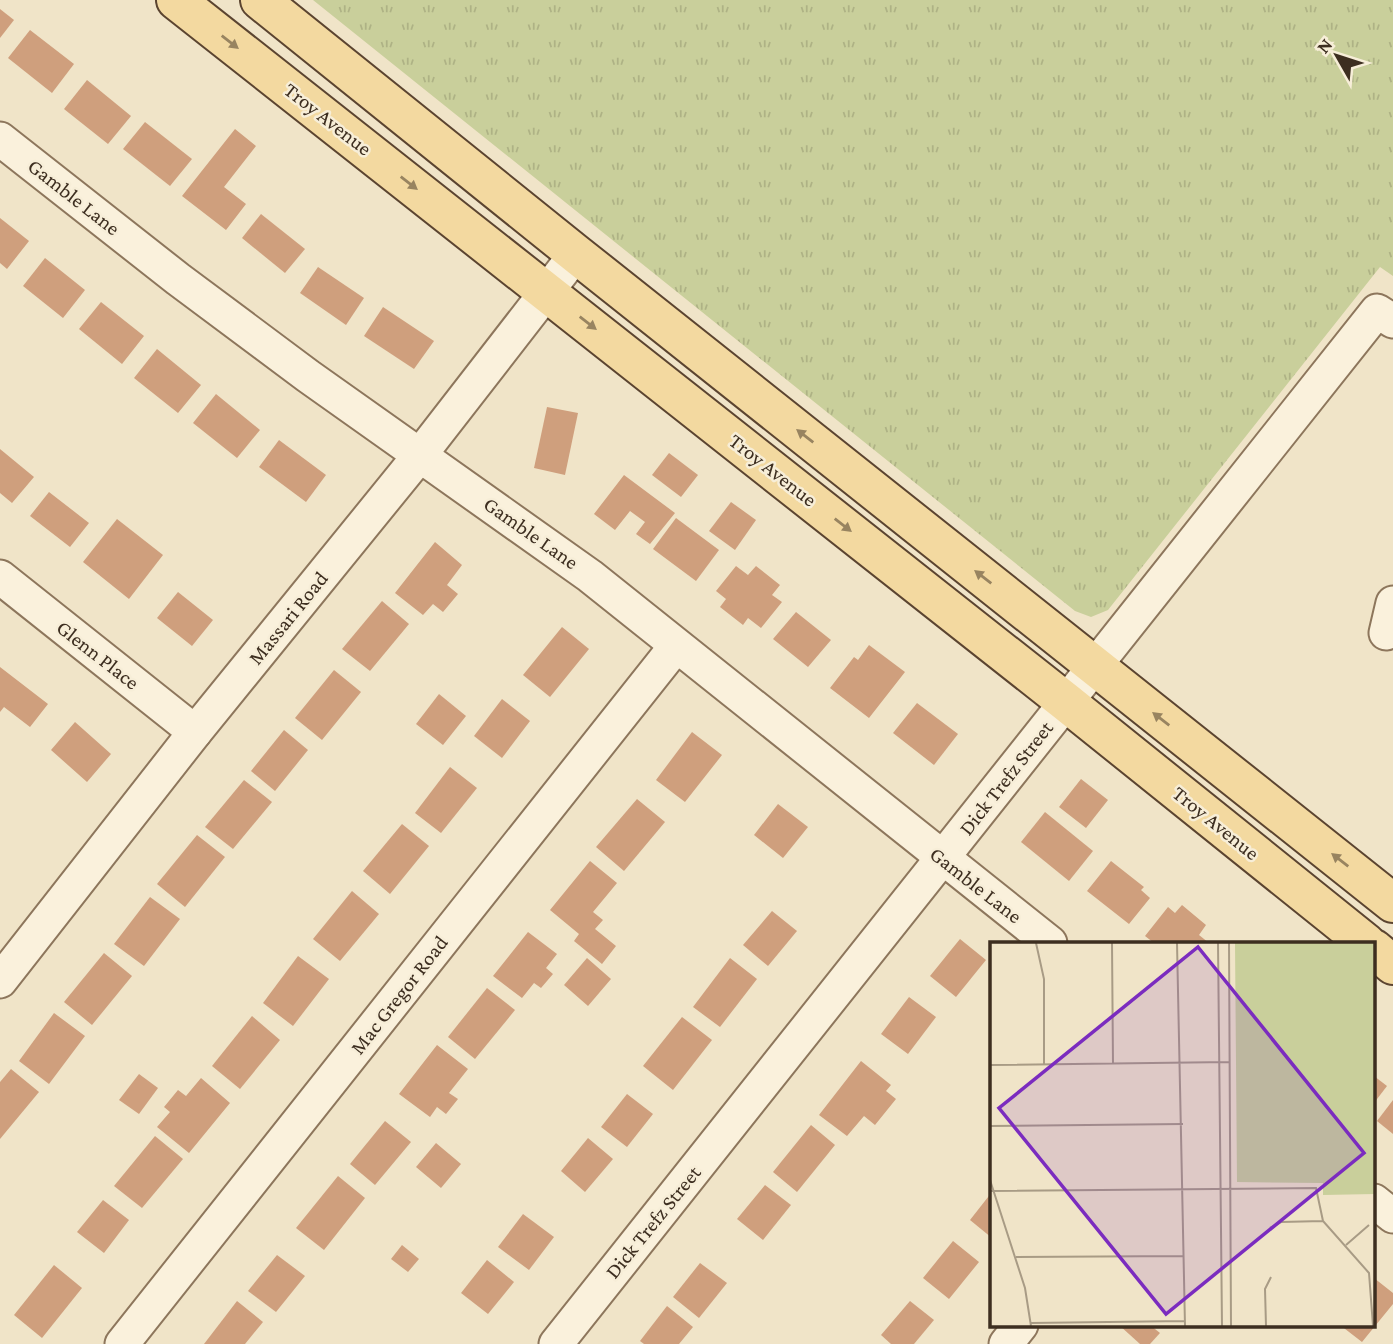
<svg xmlns="http://www.w3.org/2000/svg" width="1393" height="1344" font-family="'Crimson Pro',serif">
<style>
.grass{fill:url(#grass-tufts)}
.building{fill:#cf9f7d}
.lines{fill:none;stroke-linecap:round;stroke-linejoin:round}
.minor-casing{stroke:#8d765c;stroke-width:37}
.major-casing{stroke:#5b4430;stroke-width:42}
.minor{stroke:#faf1dc;stroke-width:33}
.major{stroke:#f3d9a0;stroke-width:38}
.oneway{fill:#988460}
.labels{text-anchor:middle;stroke-width:5;stroke-linejoin:round;paint-order:stroke}
.street-label{font-size:21px;fill:#3d2e20;stroke:#f7eed8}
.inset-road{fill:none;stroke:#a89b85;stroke-width:2}
.view{fill:#7b2cbf;fill-opacity:0.15;stroke:#7b2cbf;stroke-width:3.5}
.inset-edge{fill:none;stroke:#3d2e20;stroke-width:3.5}
</style>
<defs>
<pattern id="grass-tufts" width="24" height="20" patternUnits="userSpaceOnUse" patternTransform="scale(1.75)"><rect width="24" height="20" fill="#c9cf9b"/><path d="M3 7l-1-3M5 7V3M7 7l1-3M15 17l-1-3M17 17v-4M19 17l1-3" fill="none" stroke="#aeb285"/></pattern>
</defs>
<rect width="100%" height="100%" fill="#f0e4c8"/>
<path class="grass" d="M313,0H1393V276L1380,267L1108,610L1091,617L1075,611Z"/>
<g class="building">
<path d="M0,9L14,20L0,38Z"/>
<path d="M30,30L74,64L52,93L8,58Z"/>
<path d="M87,80L131,116L108,144L64,109Z"/>
<path d="M145,122L192,159L170,186L123,149Z"/>
<path d="M235,129L256,146L224,187L246,204L226,230L182,196Z"/>
<path d="M261,214L305,249L285,273L242,238Z"/>
<path d="M0,218L29,241L7,269L0,263Z"/>
<path d="M45,258L85,290L63,318L23,286Z"/>
<path d="M318,267L364,298L346,325L300,293Z"/>
<path d="M101,302L144,336L122,364L79,329Z"/>
<path d="M383,307L434,341L414,369L364,336Z"/>
<path d="M157,349L201,385L178,413L134,378Z"/>
<path d="M216,394L260,430L237,458L193,423Z"/>
<path d="M547,407L578,413L565,475L534,468Z"/>
<path d="M279,440L326,475L306,502L259,467Z"/>
<path d="M0,449L34,477L12,503L0,493Z"/>
<path d="M669,453L698,475L681,497L652,475Z"/>
<path d="M624,475L675,513L650,544L636,534L645,522L630,511L615,530L594,514Z"/>
<path d="M49,492L89,523L70,547L30,516Z"/>
<path d="M731,502L756,520L735,550L709,531Z"/>
<path d="M676,518L719,550L696,581L653,549Z"/>
<path d="M117,519L163,555L129,599L83,562Z"/>
<path d="M435,542L462,565L447,585L458,594L443,612L433,604L423,615L395,593Z"/>
<path d="M736,566L748,575L756,566L780,585L772,595L782,602L761,628L748,618L743,625L720,607L726,599L716,591Z"/>
<path d="M178,592L213,620L192,646L157,618Z"/>
<path d="M382,601L409,624L370,671L342,649Z"/>
<path d="M796,612L831,640L808,667L773,639Z"/>
<path d="M562,627L589,649L550,697L523,675Z"/>
<path d="M869,645L905,672L869,718L830,688L854,657L858,660Z"/>
<path d="M0,667L48,704L30,727L4,707L0,712Z"/>
<path d="M334,670L361,692L322,740L295,718Z"/>
<path d="M439,694L466,716L443,745L416,724Z"/>
<path d="M502,699L530,721L502,758L474,736Z"/>
<path d="M917,703L958,734L934,765L893,733Z"/>
<path d="M75,722L111,754L87,782L51,750Z"/>
<path d="M284,730L308,750L275,791L251,771Z"/>
<path d="M692,732L722,755L685,802L656,780Z"/>
<path d="M450,767L477,788L441,833L415,813Z"/>
<path d="M1081,779L1108,800L1086,828L1059,807Z"/>
<path d="M244,780L272,802L233,849L205,827Z"/>
<path d="M637,799L665,822L624,871L596,847Z"/>
<path d="M778,804L808,827L783,858L754,835Z"/>
<path d="M1045,812L1093,851L1069,881L1021,842Z"/>
<path d="M402,824L429,846L390,894L363,871Z"/>
<path d="M197,835L225,857L185,907L157,884Z"/>
<path d="M590,861L617,883L593,912L603,920L595,929L616,946L602,964L574,941L579,934L550,910Z"/>
<path d="M1111,861L1144,887L1141,890L1150,898L1129,924L1087,891Z"/>
<path d="M352,891L379,914L340,961L313,939Z"/>
<path d="M150,897L180,919L144,966L114,944Z"/>
<path d="M1182,905L1206,925L1199,935L1209,943H1154L1145,936L1168,907L1175,913Z"/>
<path d="M772,911L797,931L768,966L743,945Z"/>
<path d="M528,932L557,954L546,968L553,974L541,988L534,983L522,998L493,976Z"/>
<path d="M960,939L986,960L956,997L930,976Z"/>
<path d="M104,953L132,976L92,1025L64,1002Z"/>
<path d="M298,956L329,979L293,1026L263,1003Z"/>
<path d="M587,958L611,979L588,1006L564,985Z"/>
<path d="M730,958L757,979L720,1027L693,1007Z"/>
<path d="M487,988L515,1010L475,1059L448,1037Z"/>
<path d="M909,997L936,1017L908,1054L881,1034Z"/>
<path d="M54,1013L85,1036L49,1084L19,1061Z"/>
<path d="M252,1016L280,1040L240,1089L212,1066Z"/>
<path d="M682,1017L712,1040L673,1090L643,1066Z"/>
<path d="M437,1045L468,1069L449,1093L458,1099L446,1114L437,1107L430,1117L399,1094Z"/>
<path d="M861,1061L891,1085L886,1091L896,1099L875,1125L864,1116L847,1136L819,1115Z"/>
<path d="M11,1069L39,1092L0,1139V1082Z"/>
<path d="M139,1074L158,1088L139,1114L119,1100Z"/>
<path d="M1374,1076L1387,1086L1374,1103Z"/>
<path d="M201,1078L230,1103L189,1153L157,1127L170,1112L164,1107L178,1090L186,1096Z"/>
<path d="M627,1094L653,1114L627,1147L601,1127Z"/>
<path d="M1393,1100V1134L1377,1121Z"/>
<path d="M385,1121L411,1142L375,1185L350,1164Z"/>
<path d="M811,1125L835,1145L797,1192L773,1172Z"/>
<path d="M155,1136L183,1159L142,1208L114,1186Z"/>
<path d="M588,1138L613,1159L585,1192L561,1171Z"/>
<path d="M436,1143L461,1164L441,1188L416,1167Z"/>
<path d="M338,1176L365,1198L324,1250L296,1228Z"/>
<path d="M765,1185L791,1205L763,1240L737,1219Z"/>
<path d="M992,1192V1238L970,1220Z"/>
<path d="M103,1200L129,1220L104,1253L77,1232Z"/>
<path d="M523,1214L554,1237L529,1270L498,1247Z"/>
<path d="M953,1241L979,1262L949,1299L923,1278Z"/>
<path d="M402,1245L419,1259L408,1272L391,1259Z"/>
<path d="M277,1255L305,1276L276,1312L248,1291Z"/>
<path d="M487,1260L514,1282L488,1314L461,1293Z"/>
<path d="M700,1263L727,1283L699,1318L673,1297Z"/>
<path d="M54,1265L82,1288L42,1338L14,1315Z"/>
<path d="M1374,1278L1393,1293V1304L1362,1342L1340,1325H1374Z"/>
<path d="M237,1301L263,1322L245,1344H204Z"/>
<path d="M910,1301L934,1320L914,1344H891L881,1335Z"/>
<path d="M667,1306L693,1327L679,1344H644L640,1341Z"/>
<path d="M1119,1325H1150L1160,1333L1150,1344H1140Z"/>
</g>
<g class="lines">
<defs>
<g id="minor">
<path d="M0,139L178,279L308,376L590,576L1050,943"/>
<path d="M0,577L195,732"/>
<path d="M1386,633L1393,603"/>
<path d="M0,981L195,732L420,455L576,254"/>
<path d="M1374,1201L1393,1216"/>
<path d="M122,1344L676,646"/>
<path d="M556,1344L1377,311L1393,321"/>
<path d="M1006,1344L1021,1325"/>
</g>
<g id="major">
<path d="M176,0L1066,702L1366,943"/>
<path d="M260,0L576,254L1393,903"/>
<path d="M1374,949L1393,965"/>
</g>
</defs>
<use href="#minor" class="minor-casing"/>
<use href="#major" class="major-casing"/>
<use href="#minor" class="minor"/>
<use href="#major" class="major"/>
</g>
<defs><path id="oneway-solid" d="M-6-.8H1V-3.2L6.5 0L1 3.2V.8H-6Z" transform="scale(1.75)"/></defs>
<g class="oneway">
<use href="#oneway-solid" transform="translate(230 42) rotate(38)"/>
<use href="#oneway-solid" transform="translate(409 183) rotate(38)"/>
<use href="#oneway-solid" transform="translate(588 323) rotate(38)"/>
<use href="#oneway-solid" transform="translate(805 436) rotate(-142)"/>
<use href="#oneway-solid" transform="translate(843 525) rotate(38)"/>
<use href="#oneway-solid" transform="translate(983 577) rotate(-142)"/>
<use href="#oneway-solid" transform="translate(1161 719) rotate(-142)"/>
<use href="#oneway-solid" transform="translate(1340 860) rotate(-142)"/>
</g>
<g class="labels">
<g class="street-label">
<text transform="translate(328 119) rotate(38)" y="7">Troy Avenue</text>
<text transform="translate(74 197) rotate(38)" y="7">Gamble Lane</text>
<text transform="translate(773 470) rotate(38)" y="7">Troy Avenue</text>
<text transform="translate(531 533) rotate(35)" y="7">Gamble Lane</text>
<text transform="translate(288 618) rotate(-51)" y="7">Massari Road</text>
<text transform="translate(98 655) rotate(38)" y="7">Glenn Place</text>
<text transform="translate(1006 778) rotate(-52)" y="7">Dick Trefz Street</text>
<text transform="translate(1216 823) rotate(39)" y="7">Troy Avenue</text>
<text transform="translate(976 885) rotate(38)" y="7">Gamble Lane</text>
<text transform="translate(399 995) rotate(-52)" y="7">Mac Gregor Road</text>
<text transform="translate(653 1222) rotate(-51)" y="7">Dick Trefz Street</text>
</g>
</g>
<g transform="translate(990 942)">
<rect width="385" height="385" fill="#f0e4c8"/>
<path d="M245,1H385V252L333,253V241L247,240Z" fill="#c9cf9b"/>
<path class="inset-road" d="M46,1L54,37V123M122,1L123,122M187,1L195,384M228,1L232,384M239,1L241,384M0,123L239,120M0,184L193,182M0,238L35,346L41,384M0,249L326,246L333,279L379,331L383,384M280,286L291,280L333,279M356,303L379,283M26,315L194,314M41,381L195,379M276,384L275,347L281,335"/>
<path class="view" d="M208,5L374,211L176,372L9,166Z"/>
<rect width="385" height="385" class="inset-edge"/>
</g>
<g transform="translate(1337 56) rotate(309)" stroke="#f7eed8" stroke-width="5" paint-order="stroke">
<path d="M0-5L12 26L0 18L-12 26Z" fill="#3d2e20"/>
<text y="-10" font-size="19" font-weight="bold" text-anchor="middle" fill="#3d2e20">N</text>
</g>
</svg>
